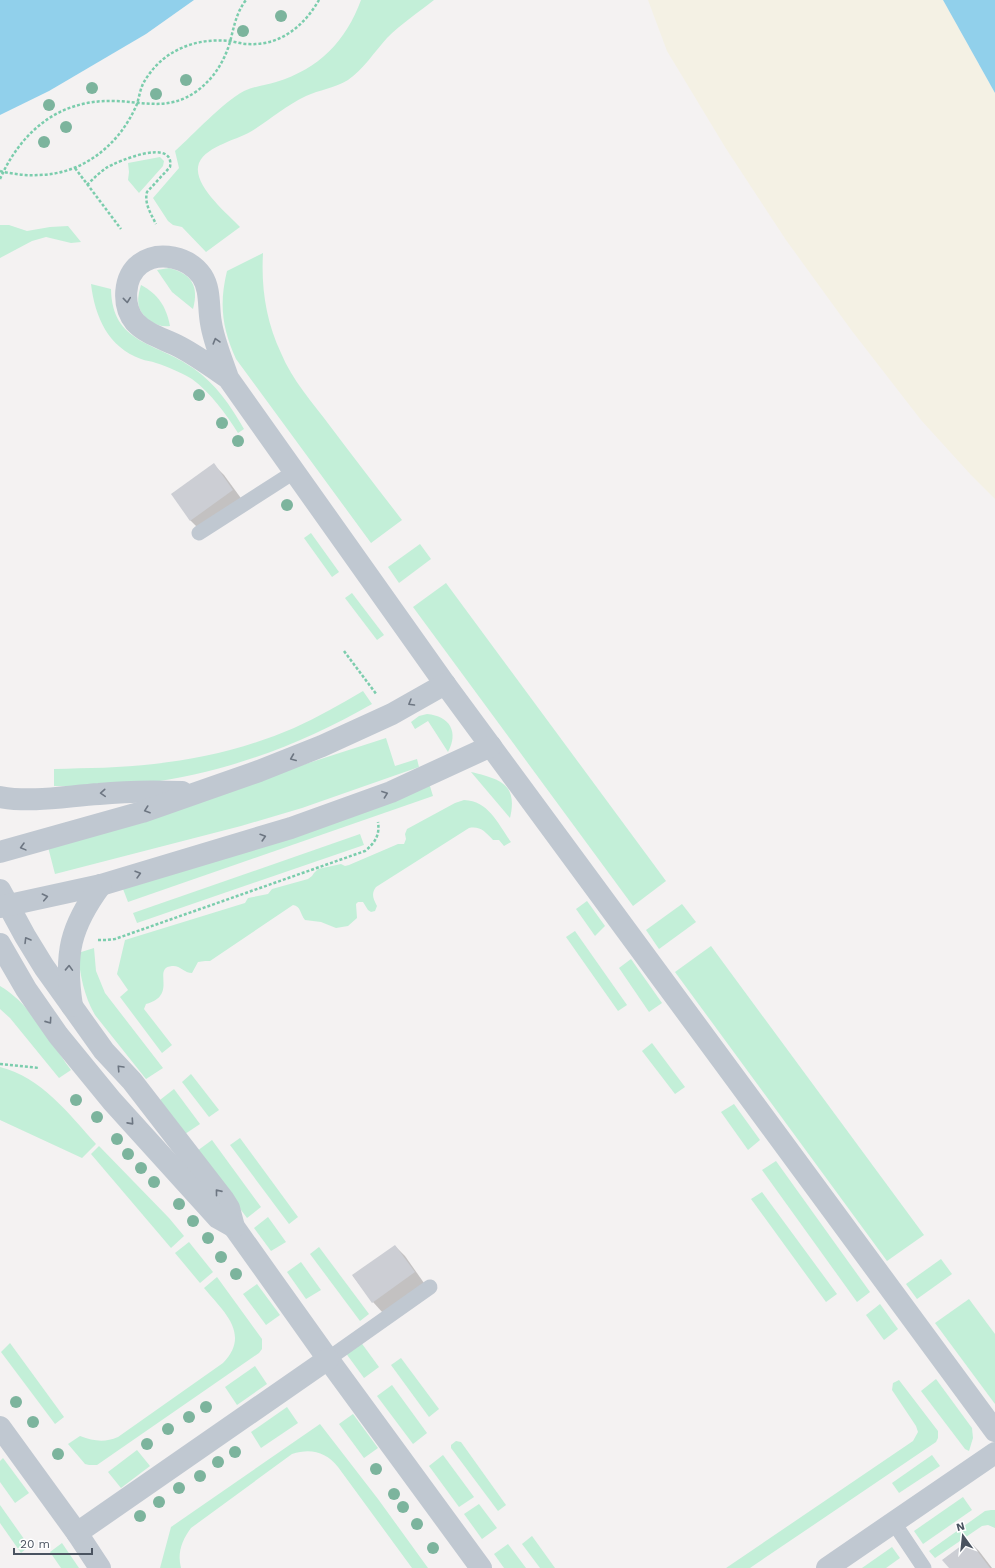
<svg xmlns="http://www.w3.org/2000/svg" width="995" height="1568" font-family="'Work Sans',sans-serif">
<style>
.green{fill:#c3efd8}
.sand{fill:#f4f1e4}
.water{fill:#91d0eb}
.shadow{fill:#0003}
.building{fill:#ccced4}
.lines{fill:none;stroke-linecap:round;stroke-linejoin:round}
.path{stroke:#7bcdad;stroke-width:2.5;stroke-dasharray:3 2;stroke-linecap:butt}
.service{stroke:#c0c8d1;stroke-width:15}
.minor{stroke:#c0c8d1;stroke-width:22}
.tree{fill:#7cb49d}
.oneway{stroke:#6d7682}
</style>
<rect width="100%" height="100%" fill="#f4f2f2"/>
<g class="green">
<path d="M361,0H434C419,12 401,24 387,38C375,51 363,70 348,80C335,88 319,90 306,96C287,105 272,118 255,129C239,140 207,145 199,163C191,184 227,213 240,227L206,252L182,227L173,225L168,221L153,198L179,168L175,151C195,133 221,104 244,91C255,86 266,85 276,82C319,69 346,41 361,0Z"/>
<path d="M160,157L164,161L163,166L139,193L128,180L129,172L128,163Z"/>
<path d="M0,225H9L27,231L50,227L68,226L81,242L71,243L46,237L32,241L0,258Z"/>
<path d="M263,253C261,288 266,321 281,353C292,380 313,403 330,426C354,458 378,489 402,520L371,543L236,359C222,328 219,304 227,271Z"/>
<path d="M169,268C192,274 199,286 193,309L172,292L157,270Z"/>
<path d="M91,284L111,289C112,344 156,342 193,368C215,383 231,406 244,429L238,433C226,414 211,393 192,379C184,374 166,366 156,363C151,361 146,361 141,359C108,347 95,317 91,284Z"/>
<path d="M141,285C158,294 166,306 170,326C157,328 143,319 139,307C137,299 139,292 141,285Z"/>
<path d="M311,533L339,572L332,577L304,538Z"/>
<path d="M420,544L431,559L399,583L388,567Z"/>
<path d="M446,583L666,881L633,906L413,607Z"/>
<path d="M352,593L384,635L377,640L345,598Z"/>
<path d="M363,691L372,704C301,745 227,772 146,783C115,786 85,786 54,786V769C87,768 121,768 154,764C202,759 250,747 294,728C318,717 341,704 363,691Z"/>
<path d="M427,714C450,716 459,732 448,752L428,721L415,729L411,722L419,716Z"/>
<path d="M386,738L395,766L417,759L419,767L302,808L241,826L55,874L48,847Z"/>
<path d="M471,772C500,779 518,784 510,818Z"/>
<path d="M429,783L433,796L128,902L123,889Z"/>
<path d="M464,800C489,801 498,824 511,842L504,846L499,840H493C485,832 481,826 469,828L376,887C371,894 373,898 377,906L375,911L371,912L368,910L363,902H358L356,904L357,918L348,926L336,928L321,922L305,920C300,914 301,906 293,905L210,961H205L198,962L192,973C184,973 180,965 172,966C151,968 179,995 146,1004L144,1009L172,1045L162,1053L120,997L128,990L117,974L125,940L245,903L248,898L268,894L272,889L308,879L312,876L314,873L318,869L341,864L345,866L349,865L398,844H404L406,839L405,834L407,829L455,803Z"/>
<path d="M360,834L364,845L137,923L133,913Z"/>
<path d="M587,901L605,926L595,936L576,909Z"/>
<path d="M682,904L696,922L659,949L646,930Z"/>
<path d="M575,931L627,1005L618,1011L566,937Z"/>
<path d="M711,946L924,1235L887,1261L675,972Z"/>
<path d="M94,948L96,971L105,993L163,1068L146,1079L95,1015C84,996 80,975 78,953Z"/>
<path d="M631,959L662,1003L649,1012L619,968Z"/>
<path d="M0,986C31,1004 50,1042 71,1070L59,1078L10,1018L0,1009Z"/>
<path d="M652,1043L685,1087L675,1094L642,1051Z"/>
<path d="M0,1067C41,1077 69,1114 96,1144L82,1158L0,1120Z"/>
<path d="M191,1074L219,1110L209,1117L182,1082Z"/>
<path d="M174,1089L200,1124L185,1134L160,1100Z"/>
<path d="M734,1104L760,1140L748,1150L721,1112Z"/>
<path d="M240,1138L298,1217L289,1224L230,1145Z"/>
<path d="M212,1140L261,1207L247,1218L197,1151Z"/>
<path d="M99,1146L169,1218L184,1236L171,1248L91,1154Z"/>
<path d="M776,1161L870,1292L857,1302L762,1170Z"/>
<path d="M762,1192L837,1294L826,1302L751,1199Z"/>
<path d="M268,1217L286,1242L271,1251L254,1228Z"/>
<path d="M189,1242L213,1272L200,1283L175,1253Z"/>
<path d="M319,1247L369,1314L360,1321L310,1254Z"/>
<path d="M941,1259L952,1274L917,1299L906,1284Z"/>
<path d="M301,1262L321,1290L306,1299L287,1272Z"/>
<path d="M217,1277L262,1339V1349L259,1353L97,1465H89L85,1464L68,1444L80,1436C94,1441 104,1443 118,1437L223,1363C251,1334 224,1312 204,1288Z"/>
<path d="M257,1284L280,1315L266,1325L243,1294Z"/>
<path d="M969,1299L995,1334V1404L935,1323Z"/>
<path d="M880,1304L898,1329L884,1340L866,1315Z"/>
<path d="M360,1341L379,1367L364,1378L345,1352Z"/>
<path d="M10,1343L64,1417L55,1424L1,1352Z"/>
<path d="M401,1358L439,1409L429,1417L391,1365Z"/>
<path d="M255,1366L267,1384L237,1405L225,1387Z"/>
<path d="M936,1379L972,1428L973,1438L969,1451L965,1449L921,1391Z"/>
<path d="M899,1380L938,1431V1438L936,1442L750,1568H726L913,1441L918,1432L916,1426L892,1390L893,1383Z"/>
<path d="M392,1385L427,1433L413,1444L377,1396Z"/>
<path d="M287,1407L298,1423L261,1448L251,1432Z"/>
<path d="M353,1414L378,1448L364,1458L339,1424Z"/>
<path d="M320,1424L378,1499L428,1568H412L338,1467C326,1452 311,1448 292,1454L191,1528C182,1540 177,1553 181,1568H160L171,1527Z"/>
<path d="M456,1441L461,1442L506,1505L498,1511L451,1448V1445Z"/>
<path d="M137,1450L150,1466L121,1488L108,1472Z"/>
<path d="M443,1455L474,1497L459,1507L429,1466Z"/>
<path d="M932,1455L940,1466L899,1493L892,1483Z"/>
<path d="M3,1458L29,1493L15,1503L0,1482V1461Z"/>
<path d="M963,1497L972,1510L923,1544L914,1531Z"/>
<path d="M479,1504L497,1528L482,1539L464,1514Z"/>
<path d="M0,1505L29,1546L21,1553L0,1523Z"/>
<path d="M991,1510H995V1528L988,1525L982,1526L935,1558L929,1551L985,1511Z"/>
<path d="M532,1536L555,1568H540L522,1544Z"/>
<path d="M62,1543L79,1568H61L50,1552Z"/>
<path d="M508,1544L526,1568H504L494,1554Z"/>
<path d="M892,1547L900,1558L886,1568H862Z"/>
</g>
<path class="sand" d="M648,0H943L995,93V499L971,475L921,420L852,331L786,240L725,147L667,51Z"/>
<g class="water">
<path d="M0,0H194L146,34L49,91L0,115Z"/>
<path d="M943,0H995V93Z"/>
</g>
<g class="shadow">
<path d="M214,465L224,475L243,501L201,531L191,521L173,495Z"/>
<path d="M395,1246L405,1256L424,1283L383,1313L373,1302L353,1276Z"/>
<path d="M969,1541L979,1551L992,1568H950Z"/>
</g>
<g class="building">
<path d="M214,463L233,490L190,521L171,494Z"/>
<path d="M395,1245L415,1272L372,1303L352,1275Z"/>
<path d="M969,1540L990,1568H949L942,1560Z"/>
</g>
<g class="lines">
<g class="path">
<path d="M75,168L121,229"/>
<path d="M0,171L3,172C15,174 27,176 39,175C84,174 120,144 137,104C139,98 140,90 143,84C149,72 161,59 172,53C190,42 210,39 230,41C236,42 242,44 248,44C280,46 304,26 319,0"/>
<path d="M0,179C21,132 58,100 112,101C142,101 168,112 197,91C214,78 224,62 230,42C234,27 236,13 246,0"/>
<path d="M87,185C93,179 99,173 106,168C118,161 175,137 170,167L147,192C144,203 151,214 156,224"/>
<path d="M344,651L377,695"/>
<path d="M98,940H106L115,939L365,851C375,843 380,835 378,822"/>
<path d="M0,1064L39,1068"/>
</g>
<g class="service">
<path d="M199,533L294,472"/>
<path d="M328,1359L430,1287"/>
<path d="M894,1523L924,1568"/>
</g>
<g class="minor">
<path d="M228,378C212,367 197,356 180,347C165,339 147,335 135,322C122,306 123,277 140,264C159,250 189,257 202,276C211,290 208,308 211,323C214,342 222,360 228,378L445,684L995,1431"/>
<path d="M0,797C32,803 67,796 99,794C127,791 155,791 182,792"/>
<path d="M0,852L142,812L259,771L322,746L392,714L445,684"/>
<path d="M0,890L25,936L44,967L104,1051L132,1081L224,1200L229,1208L234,1227L328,1359L481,1568"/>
<path d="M0,907L101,885L291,828L391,792L491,746"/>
<path d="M0,944L26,989L58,1035L112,1101L218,1218L234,1227"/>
<path d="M72,1006C64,954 70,927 101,885"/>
<path d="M0,1427L77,1533L100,1568"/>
<path d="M77,1533L328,1359"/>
<path d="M827,1568L995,1453"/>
</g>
</g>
<g class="tree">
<circle cx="281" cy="16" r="6"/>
<circle cx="243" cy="31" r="6"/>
<circle cx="186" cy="80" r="6"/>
<circle cx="92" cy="88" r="6"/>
<circle cx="156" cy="94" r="6"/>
<circle cx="49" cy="105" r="6"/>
<circle cx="66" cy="127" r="6"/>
<circle cx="44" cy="142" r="6"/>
<circle cx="199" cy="395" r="6"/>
<circle cx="222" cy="423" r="6"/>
<circle cx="238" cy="441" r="6"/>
<circle cx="287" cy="505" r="6"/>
<circle cx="76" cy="1100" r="6"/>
<circle cx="97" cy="1117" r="6"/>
<circle cx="117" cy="1139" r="6"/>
<circle cx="128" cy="1154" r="6"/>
<circle cx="141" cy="1168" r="6"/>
<circle cx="154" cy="1182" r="6"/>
<circle cx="179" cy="1204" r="6"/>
<circle cx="193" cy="1221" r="6"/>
<circle cx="208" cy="1238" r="6"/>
<circle cx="221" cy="1257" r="6"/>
<circle cx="236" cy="1274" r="6"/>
<circle cx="16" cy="1402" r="6"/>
<circle cx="206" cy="1407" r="6"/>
<circle cx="189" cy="1417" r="6"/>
<circle cx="33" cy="1422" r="6"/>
<circle cx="168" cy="1429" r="6"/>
<circle cx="147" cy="1444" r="6"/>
<circle cx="235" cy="1452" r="6"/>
<circle cx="58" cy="1454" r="6"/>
<circle cx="218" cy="1462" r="6"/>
<circle cx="376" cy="1469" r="6"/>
<circle cx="200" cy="1476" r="6"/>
<circle cx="179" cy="1488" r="6"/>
<circle cx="394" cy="1494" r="6"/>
<circle cx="159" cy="1502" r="6"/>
<circle cx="403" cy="1507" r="6"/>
<circle cx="140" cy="1516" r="6"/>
<circle cx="417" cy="1524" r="6"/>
<circle cx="433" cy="1548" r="6"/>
</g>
<defs><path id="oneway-chevron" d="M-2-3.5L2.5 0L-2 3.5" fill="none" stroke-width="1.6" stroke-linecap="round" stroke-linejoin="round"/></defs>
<g class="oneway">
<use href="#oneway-chevron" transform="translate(127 300) rotate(84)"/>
<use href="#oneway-chevron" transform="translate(216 341) rotate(-106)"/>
<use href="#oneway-chevron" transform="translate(411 703) rotate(150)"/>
<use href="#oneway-chevron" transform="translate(293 758) rotate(158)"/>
<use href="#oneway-chevron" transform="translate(103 793) rotate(176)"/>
<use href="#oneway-chevron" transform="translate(385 794) rotate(-20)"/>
<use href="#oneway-chevron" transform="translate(147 810) rotate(161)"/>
<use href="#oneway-chevron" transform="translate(263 837) rotate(-17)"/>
<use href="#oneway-chevron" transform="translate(23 847) rotate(165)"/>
<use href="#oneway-chevron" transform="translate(138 874) rotate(-16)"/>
<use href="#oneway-chevron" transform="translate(45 897) rotate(-12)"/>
<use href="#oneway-chevron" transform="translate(27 940) rotate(-121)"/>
<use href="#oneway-chevron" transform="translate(69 968) rotate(-88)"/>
<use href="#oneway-chevron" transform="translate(49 1021) rotate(55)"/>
<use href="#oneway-chevron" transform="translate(120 1068) rotate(-133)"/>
<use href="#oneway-chevron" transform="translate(131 1122) rotate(48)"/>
<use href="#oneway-chevron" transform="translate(218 1192) rotate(-129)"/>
</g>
<g transform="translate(963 1536) rotate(345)" stroke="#ffffff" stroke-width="3" paint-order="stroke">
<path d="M0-3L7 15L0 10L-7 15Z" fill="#4a5360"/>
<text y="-6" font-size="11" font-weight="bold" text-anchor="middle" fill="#4a5360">N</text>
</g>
<path d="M14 1548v6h78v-6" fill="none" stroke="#4a5360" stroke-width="2"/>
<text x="20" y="1548" font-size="12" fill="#4a5360" stroke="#ffffff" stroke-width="3" paint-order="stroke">20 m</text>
</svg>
